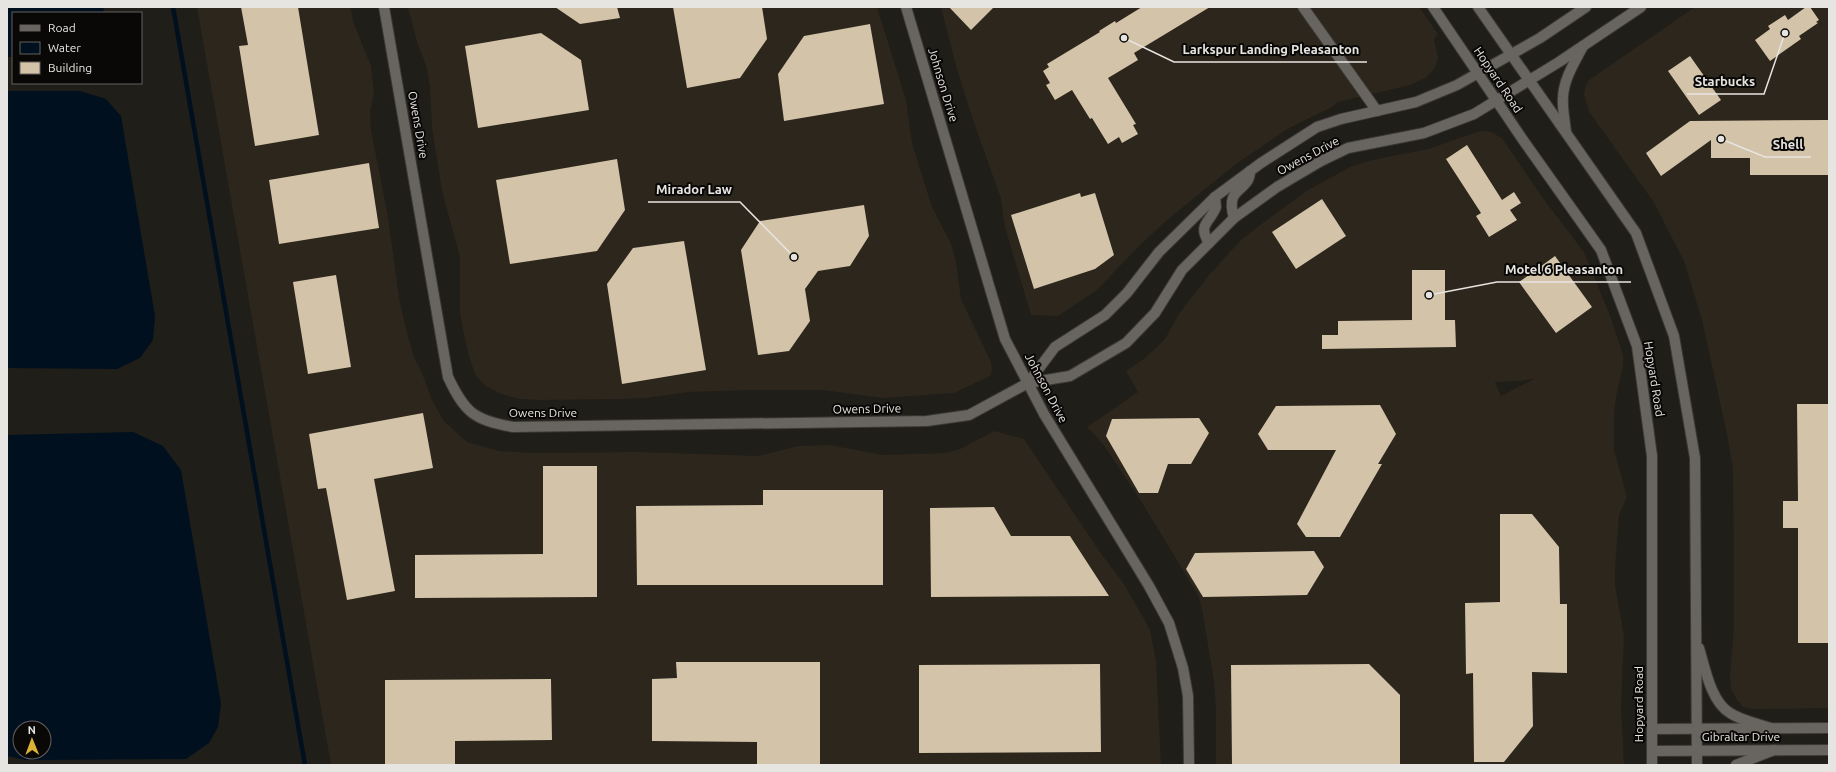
<svg xmlns="http://www.w3.org/2000/svg" width="1836" height="772" font-family="Ubuntu,sans-serif">
<style>
.built{fill:#2c261c;fill-rule:evenodd}
.water{fill:#01101f;fill-rule:evenodd}
.lines{fill:none;stroke-linecap:round;stroke-linejoin:round}
.stream{stroke:#01101f;stroke-width:4.5}
.building{fill:#d3c3a8}
.minor-casing{stroke:#3b3936;stroke-width:12}
.tertiary-casing{stroke:#3b3936;stroke-width:12}
.secondary-casing{stroke:#3b3936;stroke-width:12}
.minor{stroke:#686560;stroke-width:10}
.tertiary{stroke:#686560;stroke-width:10}
.secondary{stroke:#686560;stroke-width:10}
.labels{text-anchor:middle;stroke-width:4;stroke-linejoin:round;paint-order:stroke}
.street-label{font-size:12px;fill:#e7e5e2;stroke:#090806}
.leader{fill:none;stroke:#e7e5e2;stroke-width:1.5}
.callout-dot{fill:#e7e5e2;stroke:#090806;stroke-width:1.5}
.callout-label{font-size:13px;text-anchor:middle;font-weight:bold;fill:#e7e5e2;stroke:#090806;stroke-width:4;stroke-linejoin:round;paint-order:stroke}
</style>
<rect width="100%" height="100%" fill="#201e19"/>
<g class="built">
<path d="M197,7H350L354,24L371,66L374,92L370,112L371,130L388,217L399,298L407,333L414,357L422,373L432,400L443,420L467,442L499,451L533,453L640,452L758,456L798,446L829,445L883,455L946,453L960,449L994,431L1024,439L1100,552L1124,584L1150,630L1156,661L1161,765H331Z"/>
<path d="M408,7H877L906,100L912,143L921,172L932,207L951,244L956,262L961,299L991,362L992,370L990,376L954,393L883,398L823,390H752L688,392L646,398L619,399L539,400L519,399L499,393L486,386L476,376L470,360L463,330L460,312V257L442,191L432,128L430,87L427,68L417,42Z"/>
<path d="M941,7H1419L1438,34L1434,40L1438,58L1435,68L1427,77L1410,85L1338,102L1332,107L1289,128L1236,164L1166,221L1140,245L1097,290L1058,316L1031,315L1005,227L1001,199L973,120L956,66Z"/>
<path d="M1695,7H1829V708L1754,709L1743,707L1737,700L1731,689L1730,677L1734,627V589L1733,469L1727,434L1702,320L1684,261L1669,232L1655,204L1590,113L1584,95L1585,88L1589,80Z"/>
<path d="M1480,131L1491,132L1502,138L1545,201L1584,252L1611,318L1623,355V366L1616,397L1614,413V450L1627,497L1619,515L1615,568V585L1624,636L1621,706L1624,765H1216V709L1214,681L1202,609L1198,595L1141,501L1103,444L1087,427L1138,392L1126,371L1145,358L1165,339L1180,312L1210,274L1240,241L1256,228L1308,190L1350,167L1372,160L1428,149ZM1534,379L1501,396L1495,382L1518,381Z"/>
</g>
<g class="water">
<path d="M7,7H104L103,13H13V57H7Z"/>
<path d="M7,91H80L106,99L121,116L155,316L153,340L140,358L117,369L7,368Z"/>
<path d="M133,432L163,446L181,470L221,704L218,727L209,743L186,759L25,760L7,756V435ZM20,728H44V752H20Z"/>
</g>
<g class="lines">
<path class="stream" d="M173,7L305,765"/>
</g>
<g class="building">
<path d="M241,7H298L319,135L255,146L239,46L248,45Z"/>
<path d="M555,7H617L620,18L580,24Z"/>
<path d="M673,7H762L767,39L740,78L687,88Z"/>
<path d="M949,7H994L971,30Z"/>
<path d="M1142,7H1210L1134,53L1138,60L1108,78L1136,124L1133,125L1138,134L1122,143L1119,137L1108,144L1092,118L1090,119L1072,90L1055,100L1046,85L1050,83L1043,71L1049,67L1047,64L1100,32L1099,31L1115,21L1116,23Z"/>
<path d="M1806,7H1810L1819,20L1816,22L1818,23L1799,36L1801,39L1770,61L1755,40L1770,29L1768,26L1785,15L1788,20Z"/>
<path d="M870,24L884,104L784,121L778,74L804,36Z"/>
<path d="M541,33L581,60L589,110L478,128L465,46Z"/>
<path d="M1690,56L1721,100L1699,115L1668,71Z"/>
<path d="M1829,120V175H1750V158H1711V140L1661,176L1646,153L1690,121Z"/>
<path d="M1467,145L1502,200L1514,192L1521,203L1510,210L1517,220L1489,237L1476,216L1481,213L1446,159Z"/>
<path d="M617,159L625,210L597,251L510,264L496,180Z"/>
<path d="M369,163L379,228L279,244L269,180Z"/>
<path d="M1080,193L1081,197L1095,193L1114,255L1095,269L1034,289L1011,215Z"/>
<path d="M1322,199L1346,236L1296,269L1272,232Z"/>
<path d="M864,205L869,236L850,266L818,271L805,289L810,321L789,351L758,355L741,250L760,221Z"/>
<path d="M684,241L706,370L622,384L607,284L633,248Z"/>
<path d="M1555,256L1592,307L1556,333L1519,282Z"/>
<path d="M1412,270H1445V320H1455L1456,347L1322,349V335H1338V321L1412,320Z"/>
<path d="M336,275L351,367L308,374L293,282Z"/>
<path d="M1797,404H1829V643H1798V528H1783V501H1798Z"/>
<path d="M1380,405L1396,434L1378,464H1382L1340,537H1306L1297,524L1336,450H1268L1258,434L1276,406Z"/>
<path d="M423,413L433,468L374,479L395,591L347,600L326,488L318,489L309,434Z"/>
<path d="M1199,418L1209,433L1191,464H1168L1158,493H1139L1106,436L1112,419Z"/>
<path d="M543,466H597V597L415,598V555L543,554Z"/>
<path d="M763,490H883V585H637L636,506L763,505Z"/>
<path d="M994,507L1011,536H1070L1109,596L931,597L930,508Z"/>
<path d="M1500,514H1532L1559,547L1560,604H1567V673L1532,672L1533,726L1504,762H1474L1473,673L1466,674L1465,603L1500,602Z"/>
<path d="M1314,551L1324,567L1307,595L1203,597L1186,569L1195,553Z"/>
<path d="M676,662H820V765H757V742L652,741V679L677,678Z"/>
<path d="M1100,664L1101,752L919,753V665Z"/>
<path d="M1369,664L1400,695V765H1232L1231,665Z"/>
<path d="M551,679L552,740L455,741V765H385V680Z"/>
</g>
<g class="lines">
<defs>
<g id="minor">
<path d="M384,7L448,377C465,413 474,420 513,427L927,421L969,415L1028,383"/>
<path d="M1303,7L1377,111"/>
</g>
<g id="tertiary">
<path d="M906,7L1005,339L1044,414L1149,586L1169,623L1183,668L1188,696L1189,765"/>
<path d="M1234,218C1224,185 1250,193 1250,171"/>
<path d="M1209,243C1197,224 1210,223 1216,207L1215,197"/>
<path d="M1028,383L1070,376L1126,343L1155,313L1182,270L1234,218L1277,187L1321,161L1348,148L1424,133L1474,114L1559,62L1641,7"/>
<path d="M1028,383L1055,347L1105,315L1127,293L1159,252L1215,197L1261,163L1317,127L1341,119L1416,102L1457,85L1540,38L1586,7"/>
<path d="M1652,729L1829,728"/>
<path d="M1652,751L1829,750"/>
</g>
<g id="secondary">
<path d="M1433,7L1523,140L1601,250L1637,346L1652,456V765"/>
<path d="M1478,7L1636,233L1674,336L1695,458L1697,765"/>
<path d="M1566,132C1565,121 1562,108 1563,97C1564,78 1575,62 1583,46"/>
<path d="M1699,648C1705,668 1711,702 1730,713C1742,721 1760,724 1773,729"/>
<path d="M1736,765L1774,750"/>
</g>
</defs>
<use href="#minor" class="minor-casing"/>
<use href="#tertiary" class="tertiary-casing"/>
<use href="#secondary" class="secondary-casing"/>
<use href="#minor" class="minor"/>
<use href="#tertiary" class="tertiary"/>
<use href="#secondary" class="secondary"/>
</g>
<g class="labels">
<g class="street-label">
<text transform="translate(1498 80) rotate(56)" y="4">Hopyard Road</text>
<text transform="translate(943 85) rotate(73)" y="4">Johnson Drive</text>
<text transform="translate(418 125) rotate(80)" y="4">Owens Drive</text>
<text transform="translate(1308 156) rotate(-28)" y="4">Owens Drive</text>
<text transform="translate(1654 379) rotate(81)" y="4">Hopyard Road</text>
<text transform="translate(1046 388) rotate(62)" y="4">Johnson Drive</text>
<text transform="translate(867 409) rotate(-1)" y="4">Owens Drive</text>
<text x="543" y="417">Owens Drive</text>
<text transform="translate(1639 704) rotate(-90)" y="4">Hopyard Road</text>
<text x="1741" y="741">Gibraltar Drive</text>
</g>
</g>
<path class="leader" d="M1124 38L1174 62H1367M1785 33L1764 94H1687M1721 139L1765 157H1811M794 257L740 202H648M1429 295L1497 282H1631"/>
<g class="callout-dot">
<circle cx="1124" cy="38" r="4"/>
<circle cx="1785" cy="33" r="4"/>
<circle cx="1721" cy="139" r="4"/>
<circle cx="794" cy="257" r="4"/>
<circle cx="1429" cy="295" r="4"/>
</g>
<g class="callout-label">
<text x="1271" y="54">Larkspur Landing Pleasanton</text>
<text x="1725" y="86">Starbucks</text>
<text x="1788" y="149">Shell</text>
<text x="694" y="194">Mirador Law</text>
<text x="1564" y="274">Motel 6 Pleasanton</text>
</g>
<rect width="1836" height="772" fill="none" stroke="#e7e5e2" stroke-width="16"/>
<rect x="12" y="12" width="130" height="72" fill="#090806" stroke="#62605e"/>
<rect x="20" y="25" width="20" height="6" fill="#686560" stroke="#62605e"/>
<text x="48" y="32" font-size="12" fill="#e7e5e2">Road</text>
<rect x="20" y="42" width="20" height="12" fill="#01101f" stroke="#62605e"/>
<text x="48" y="52" font-size="12" fill="#e7e5e2">Water</text>
<rect x="20" y="62" width="20" height="12" fill="#d3c3a8" stroke="#62605e"/>
<text x="48" y="72" font-size="12" fill="#e7e5e2">Building</text>
<g transform="translate(32 740) rotate(359)"><circle r="19" fill="#090806" stroke="#62605e"/>
<path d="M0-3L7 15L0 10L-7 15Z" fill="#ddb133"/>
<text y="-6" font-size="11" font-weight="bold" text-anchor="middle" fill="#e7e5e2">N</text>
</g>
</svg>
